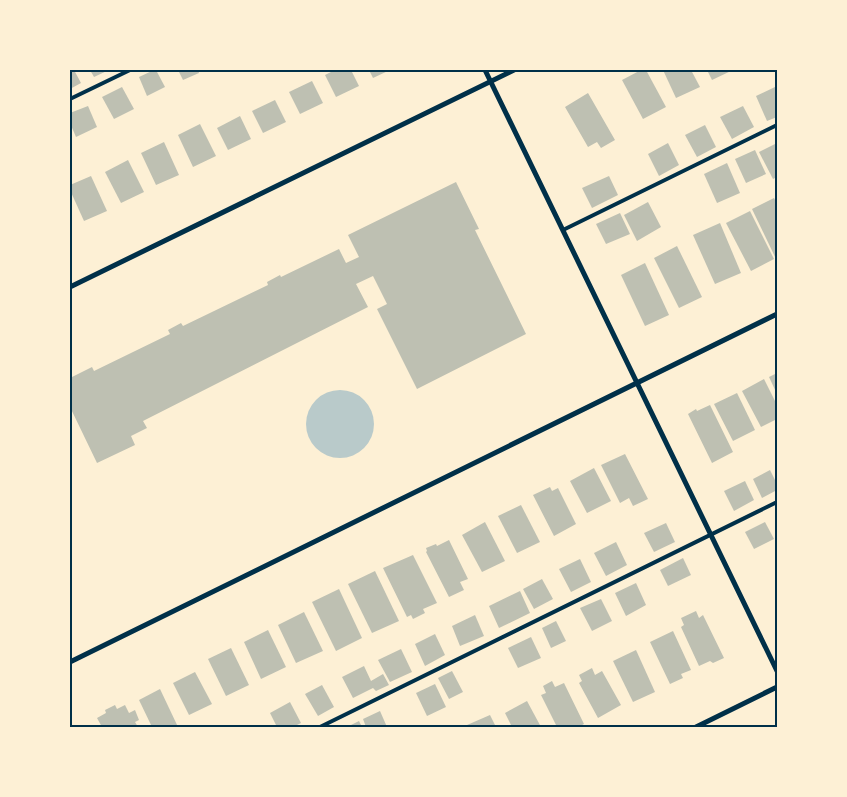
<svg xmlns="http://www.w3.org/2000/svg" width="847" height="797" font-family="'IBM Plex Serif',serif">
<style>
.green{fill:#b9caca}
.building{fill:#bec0b2}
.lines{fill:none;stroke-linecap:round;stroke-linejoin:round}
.service{stroke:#003049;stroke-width:4}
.minor{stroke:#003049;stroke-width:5}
.neatline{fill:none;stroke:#003049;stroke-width:2}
</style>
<rect width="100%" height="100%" fill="#fdf0d5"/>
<circle class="green" cx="340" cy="424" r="34"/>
<g class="building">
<path d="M70,70H74L81,83L70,89Z"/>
<path d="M90,70H109L94,77Z"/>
<path d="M154,70H156L165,87L147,96L139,77Z"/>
<path d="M178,70H198L199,73L183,80Z"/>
<path d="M335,70H351L359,86L336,97L325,75Z"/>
<path d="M369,70H390L373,78Z"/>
<path d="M641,70H646L666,107L643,119L622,80Z"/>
<path d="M663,70H691L700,87L676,98Z"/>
<path d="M707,70H733L712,80Z"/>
<path d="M312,81L323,103L300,114L289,92Z"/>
<path d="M777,86V117L767,121L756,96Z"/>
<path d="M122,87L134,109L114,119L102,97Z"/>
<path d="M588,93L615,140L601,148L597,142L588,147L565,107Z"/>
<path d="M275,100L286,122L263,133L252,111Z"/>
<path d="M88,106L97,127L76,137L70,123V113Z"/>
<path d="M743,106L754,127L732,139L720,117Z"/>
<path d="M240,116L251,139L228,150L217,128Z"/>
<path d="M200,124L216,156L193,167L178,135Z"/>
<path d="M705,125L716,147L697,157L685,135Z"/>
<path d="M164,142L179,175L156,185L141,153Z"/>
<path d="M668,143L679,165L659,176L648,154Z"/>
<path d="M777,143V177L773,179L759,152Z"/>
<path d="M755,150L766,174L746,183L735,159Z"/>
<path d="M128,160L144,192L121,203L105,172Z"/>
<path d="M727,163L740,193L717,203L704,174Z"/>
<path d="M91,176L107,211L84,221L70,190V185Z"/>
<path d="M609,176L618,195L592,208L582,188Z"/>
<path d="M456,182L479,229L475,230L526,334L417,389L377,309L387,304L373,276L356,284L368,307L143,421L147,428L131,436L135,445L97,463L70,407V378L92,367L94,371L170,334L168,330L181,323L183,326L268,285L267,282L280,275L281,277L339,249L346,263L359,257L348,235Z"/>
<path d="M774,198L777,204V261L752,209Z"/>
<path d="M648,202L661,227L637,241L624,215Z"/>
<path d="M750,211L774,259L751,271L726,223Z"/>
<path d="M620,213L630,234L606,244L596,224Z"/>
<path d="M720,223L741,273L715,284L693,235Z"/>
<path d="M677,246L702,297L679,308L654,258Z"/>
<path d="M645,263L669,315L645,326L621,275Z"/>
<path d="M777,373V394L769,377Z"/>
<path d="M764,379L777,405V419L761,427L742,391Z"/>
<path d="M737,393L755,430L733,441L714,404Z"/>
<path d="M710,405L733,452L712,463L688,414L696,409L697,411Z"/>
<path d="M625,454L648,499L633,506L629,498L620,503L601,465Z"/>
<path d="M594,468L611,501L587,513L570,481Z"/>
<path d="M770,470L777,484V490L762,498L753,479Z"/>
<path d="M745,481L754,500L734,511L724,491Z"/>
<path d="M550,487L552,491L558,488L576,524L554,536L533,495Z"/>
<path d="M521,505L540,542L517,553L498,516Z"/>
<path d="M485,522L505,561L482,572L462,535Z"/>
<path d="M765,522L774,539L754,549L745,532Z"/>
<path d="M666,523L675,542L654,552L644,533Z"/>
<path d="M449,540L468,579L460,582L464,590L449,597L426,552L427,551L426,548L436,544L437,546Z"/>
<path d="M616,542L627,565L606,576L594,553Z"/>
<path d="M413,555L437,603L423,609L425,613L413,619L411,615L407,617L383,568Z"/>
<path d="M683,558L691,575L668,586L660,570Z"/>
<path d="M580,559L591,582L571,592L559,569Z"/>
<path d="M375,571L399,621L372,633L348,584Z"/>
<path d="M542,579L553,599L534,609L523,589Z"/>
<path d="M636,583L646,605L626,616L615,593Z"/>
<path d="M339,589L362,638L336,651L312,602Z"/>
<path d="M520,591L530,613L499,628L489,606Z"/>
<path d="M601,599L612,621L592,631L580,608Z"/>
<path d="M696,611L699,618L703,615L724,658L713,663L710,661L699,666L681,627L684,625L681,618Z"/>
<path d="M304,612L323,651L296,663L278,625Z"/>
<path d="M475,615L484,636L460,646L452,626Z"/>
<path d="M556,621L566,641L551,648L542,628Z"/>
<path d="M268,630L286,667L261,679L244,642Z"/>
<path d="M673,631L691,670L681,674L683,678L670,684L650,642Z"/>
<path d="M435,634L445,655L425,666L415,644Z"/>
<path d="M531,637L541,658L518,668L508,648Z"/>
<path d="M231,648L249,685L226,696L208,659Z"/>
<path d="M401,649L412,672L390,682L378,660Z"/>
<path d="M636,650L655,692L633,702L613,661Z"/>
<path d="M364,666L371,681L383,674L389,685L376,691L373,688L353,698L342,677Z"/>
<path d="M592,668L595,675L602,671L621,705L598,718L579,683L582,681L579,675Z"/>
<path d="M452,671L463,692L449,699L438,678Z"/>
<path d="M195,672L212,704L189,715L173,683Z"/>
<path d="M552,681L555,687L564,683L584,724L578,727H557L541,695L546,693L543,686Z"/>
<path d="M435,684L446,707L427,716L416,693Z"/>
<path d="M322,685L334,707L318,716L305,694Z"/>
<path d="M160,689L178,727H152L139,700Z"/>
<path d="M527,701L541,727H512L505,713Z"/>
<path d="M290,702L301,723L293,727H277L270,713Z"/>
<path d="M115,705L117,709L125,705L129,713L135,710L139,720L135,722L138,727H102L97,718L106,713L105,710Z"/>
<path d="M380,711L387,727H366L363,719Z"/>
<path d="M490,715L496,727H468L467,725Z"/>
<path d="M359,721L362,727H347Z"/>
</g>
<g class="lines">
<g class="service">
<path d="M70,99L130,70"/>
<path d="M563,230L777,125"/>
<path d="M320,727L777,502"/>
</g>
<g class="minor">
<path d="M485,70L777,671"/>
<path d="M70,287L514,70"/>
<path d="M70,662L777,314"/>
<path d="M696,727L777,687"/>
</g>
</g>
<rect width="847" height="797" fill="none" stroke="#fdf0d5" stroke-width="142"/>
<rect x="71" y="71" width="705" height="655" class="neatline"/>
</svg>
